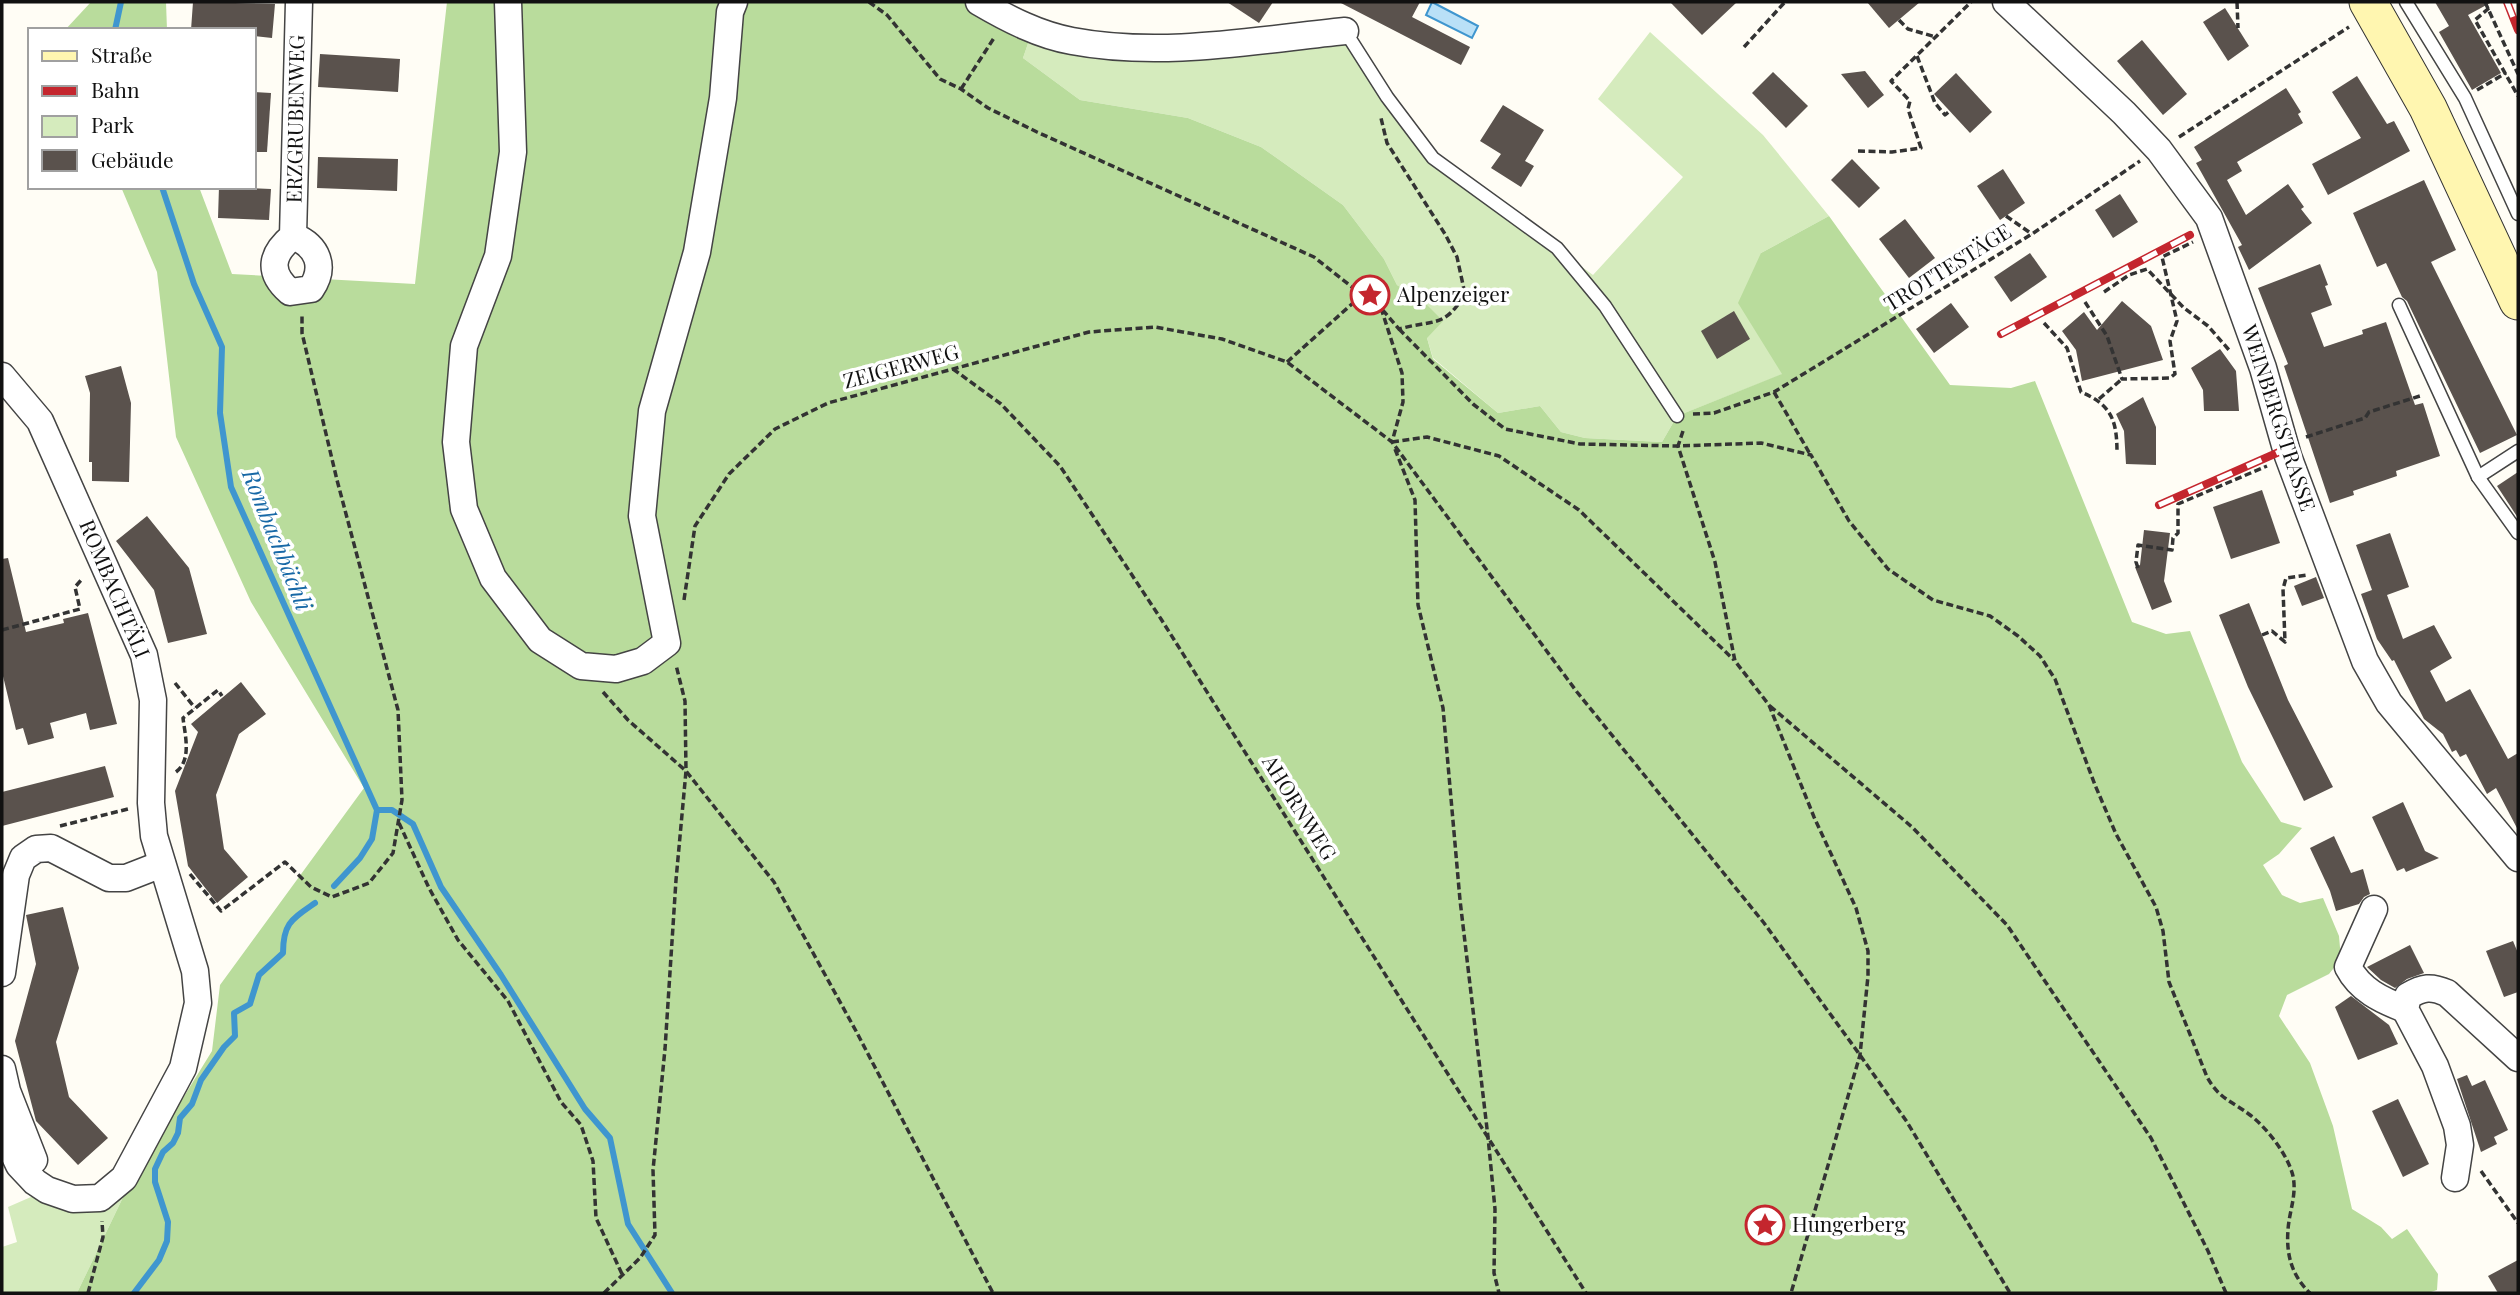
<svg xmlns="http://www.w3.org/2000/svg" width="2520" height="1295" font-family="'Playfair Display',serif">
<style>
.green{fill:#d5ebbd}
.forest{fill:#b9dc9c}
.water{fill:#b9e0f7;stroke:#3f96cf;stroke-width:2}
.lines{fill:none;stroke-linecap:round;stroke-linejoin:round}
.stream{stroke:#3f96cf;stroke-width:6}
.building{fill:#5a524d}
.lane-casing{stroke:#444;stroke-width:15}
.street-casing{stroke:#444;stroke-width:29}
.secondary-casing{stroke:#333;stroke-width:39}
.path{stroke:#333;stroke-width:3.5;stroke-dasharray:7 3.5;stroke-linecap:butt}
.lane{stroke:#fff;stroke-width:12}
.street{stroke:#fff;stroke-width:26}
.secondary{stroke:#fff6b0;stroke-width:37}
.rail-casing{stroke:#c4262e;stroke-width:8}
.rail{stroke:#fff;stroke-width:5;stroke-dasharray:16;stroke-linecap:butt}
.labels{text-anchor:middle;stroke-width:7;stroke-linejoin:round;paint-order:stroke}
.street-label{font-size:21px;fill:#111;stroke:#fff}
.poi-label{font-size:21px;fill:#111;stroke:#fff;text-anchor:start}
.water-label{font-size:23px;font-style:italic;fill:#1768a6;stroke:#fff}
</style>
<rect width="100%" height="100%" fill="#fffdf5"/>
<g class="green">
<path d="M1033,29L1070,41L1345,31L1433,158L1593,275L1683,177L1598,99L1650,32L1763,135L1829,216L1761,253L1783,374L1677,416L1662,442L1585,438L1561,432L1540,406L1498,413L1433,358L1427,338L1423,301L1397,285L1384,259L1343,205L1261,147L1188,118L1080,100L1023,58Z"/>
<path d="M127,1189L77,1293H2V1247L17,1242L8,1207L47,1190Z"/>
</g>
<g class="forest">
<path d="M91,2H166L167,30H65Z"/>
<path d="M447,2H1003L1033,29L1023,58L1080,100L1188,118L1261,147L1343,205L1384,259L1397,285L1423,301L1443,321L1427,338L1433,359L1498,413L1540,406L1561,432L1585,438L1662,442L1677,416L1782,374L1738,303L1761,253L1829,216L1950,385L2011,388L2035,381L2132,622L2166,634L2190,631L2242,762L2281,822L2302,828L2279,854L2263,865L2282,895L2300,903L2323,898L2339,936L2341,959L2329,974L2287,995L2279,1016L2310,1063L2333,1126L2352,1209L2381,1227L2392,1239L2407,1229L2438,1274L2437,1290L2428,1293H77L127,1189L212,1051L220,985L364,788L251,602L176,437L157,272L121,187H199L232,274L415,284Z"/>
</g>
<path class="water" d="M1432,2L1478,26L1472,38L1426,15Z"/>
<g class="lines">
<g class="stream">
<path d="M115,30L121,2"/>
<path d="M162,187L194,284L222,347L220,413L231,487L377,810L372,839L360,858L334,886"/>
<path d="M377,810H392L413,824L441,887L501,975L585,1109L610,1138L628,1224L672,1293"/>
<path d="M134,1293L159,1260L167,1241L168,1222L155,1182V1169L163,1152L173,1143L178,1133L180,1118L192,1104L201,1080L224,1047L235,1036L234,1013L250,1004L259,975L283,953C283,923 292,919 315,903"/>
</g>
</g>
<g class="building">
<path d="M193,2L275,4L272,38L254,36V30H191Z"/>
<path d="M1227,2H1273L1259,23Z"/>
<path d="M1339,2H1420L1412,17L1470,47L1461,65Z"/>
<path d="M1670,2H1737L1702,35Z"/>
<path d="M1867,2H1920L1889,28Z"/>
<path d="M2435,2H2492L2468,15L2501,73L2472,90L2439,32L2449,26Z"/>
<path d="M2225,8L2249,46L2228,61L2203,22Z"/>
<path d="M2142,40L2187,94L2163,115L2117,61Z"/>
<path d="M320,54L400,59L398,92L318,87Z"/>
<path d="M1865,71L1884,95L1868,108L1841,74Z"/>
<path d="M1773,72L1808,106L1786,128L1752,93Z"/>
<path d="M1956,73L1992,112L1970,133L1934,94Z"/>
<path d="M2357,76L2387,124L2394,121L2410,151L2328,195L2312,164L2361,138L2332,92Z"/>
<path d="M2286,88L2301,112L2298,114L2303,123L2237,162L2242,171L2227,180L2246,215L2288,184L2304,207L2301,209L2312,223L2249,270L2238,247L2242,245L2196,163L2202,160L2194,147Z"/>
<path d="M254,92L271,93L267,152H254Z"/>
<path d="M1503,105L1544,130L1525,161L1534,166L1521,187L1491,168L1501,154L1480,141Z"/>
<path d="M318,157L398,159L397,191L317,188Z"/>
<path d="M1852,159L1880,188L1859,208L1831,180Z"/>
<path d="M2003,169L2025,203L2000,220L1977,186Z"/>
<path d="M2424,180L2456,250L2431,262L2517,435L2480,453L2407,301L2402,297L2386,263L2377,267L2353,213Z"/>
<path d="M219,187L271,189L269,220L218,218Z"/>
<path d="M2120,194L2138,222L2113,238L2095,210Z"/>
<path d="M1905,219L1935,258L1909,278L1879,239Z"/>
<path d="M2030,253L2047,277L2011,302L1994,277Z"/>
<path d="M2320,264L2328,285L2325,286L2332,305L2311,313L2324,347L2363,334L2362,330L2386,322L2415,405L2423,403L2440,456L2396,471L2397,476L2353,491L2354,495L2330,503L2284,366L2288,364L2258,288Z"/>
<path d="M2122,301L2151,326L2163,360L2082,381L2076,350L2062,331L2084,312L2097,330Z"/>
<path d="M1951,303L1969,327L1934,353L1916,329Z"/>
<path d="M1734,311L1750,339L1717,359L1701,331Z"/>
<path d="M2220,349L2236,371L2239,411H2204L2203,390L2191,368Z"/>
<path d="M121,366L131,403L129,482L92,481V462H89L90,393L85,376Z"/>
<path d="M2143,397L2156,427V465L2126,464L2124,431L2116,414Z"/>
<path d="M2518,472V518L2497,486Z"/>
<path d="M2262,490L2280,543L2231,559L2213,507Z"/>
<path d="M147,516L189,568L207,634L168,643L154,590L116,541Z"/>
<path d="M2144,530L2170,533L2164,581L2172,602L2152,610L2135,567L2140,565Z"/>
<path d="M2390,533L2409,587L2387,595L2403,639L2434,625L2452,658L2430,671L2446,702L2470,689L2508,759L2518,753V830L2496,788L2487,794L2466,754L2460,757L2456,750L2452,752L2443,734L2424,719L2394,660L2392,661L2377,639L2361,594L2372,590L2356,545Z"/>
<path d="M8,558L26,632L64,623L63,619L88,613L117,724L90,730L86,713L50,723L54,738L28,745L23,728L16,730L2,672V559Z"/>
<path d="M2316,577L2324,598L2302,606L2294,586Z"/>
<path d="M2249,603L2288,700L2333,787L2304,801L2248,687L2219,615Z"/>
<path d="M241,682L266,714L239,734L216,795L224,849L248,877L217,903L188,866L175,791L198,732L191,724Z"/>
<path d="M105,766L114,797L2,826V792Z"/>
<path d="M2403,802L2425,851L2439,858L2406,872L2404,868L2397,871L2372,817Z"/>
<path d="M2334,836L2351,873L2363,869L2370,894L2364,897L2359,904L2336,911L2330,891L2310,848Z"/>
<path d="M63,907L79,968L56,1042L69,1097L108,1138L78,1165L36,1121L15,1041L36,964L26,915Z"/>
<path d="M2513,941L2518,953V992L2504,997L2486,951Z"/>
<path d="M2410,945L2424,973L2407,979L2395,988L2381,980L2367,967Z"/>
<path d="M2351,996L2389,1025L2398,1044L2358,1060L2335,1007Z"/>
<path d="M2467,1075L2472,1086L2485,1080L2508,1130L2494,1137L2497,1144L2481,1152L2457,1079Z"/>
<path d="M2398,1099L2429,1164L2403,1177L2372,1111Z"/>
<path d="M2518,1260V1293H2498L2488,1276Z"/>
</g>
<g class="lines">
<defs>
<g id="lane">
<path d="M2406,2L2465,98L2518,214"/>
<path d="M1345,31L1387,97L1433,158L1557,248L1605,306L1677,416"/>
<path d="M2399,305L2478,477L2518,533"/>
<path d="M2478,477L2518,451"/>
</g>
<g id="street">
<path d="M508,2L513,152L498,256L464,346L456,442L464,509L493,578L540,640L581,666L616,669L643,661L667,643L642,516L652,411L697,252L723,98L730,12L734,2"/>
<path d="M979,2C1008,19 1039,35 1072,41C1162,58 1256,40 1345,31"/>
<path d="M2006,2L2124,113L2159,150L2209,218L2263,368L2288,456L2365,661L2389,703L2518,858"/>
<path d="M293,236C318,246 326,267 311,289L290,292C267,272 271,254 293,236L299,2"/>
<path d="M2,376L40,421L144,655L153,700L151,803L154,836L195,971L198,1003L183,1068L124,1178L100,1198L73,1199L47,1190L35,1182L19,1165L2,1129"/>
<path d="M2374,909L2348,967C2360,990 2381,1000 2405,1009"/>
<path d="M2,973L16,875L23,858L36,849L51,848L109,878H126L162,864"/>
<path d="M2,1069L7,1091L34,1160"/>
<path d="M2455,1178L2460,1145L2457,1126L2435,1066L2405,1009L2408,996C2423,987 2431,986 2447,993L2518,1058"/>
</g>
<path id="secondary" d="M2368,2L2428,108L2518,301"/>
</defs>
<use href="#lane" class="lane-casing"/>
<use href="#street" class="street-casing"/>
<use href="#secondary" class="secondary-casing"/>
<g class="path">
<path d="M869,2L887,15L940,79L961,89L988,108L1037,132L1314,257L1362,295"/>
<path d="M2237,2L2238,28"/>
<path d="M2485,2L2518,74"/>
<path d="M2489,8L2475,20L2518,96"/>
<path d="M1899,20L1908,29L1936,37"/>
<path d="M1744,47L1785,2"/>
<path d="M1917,56L1935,103L1945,115L1950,111"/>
<path d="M961,89L994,38"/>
<path d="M2477,90L2506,73"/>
<path d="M2179,137L2349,27"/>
<path d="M1858,151L1892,152L1921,148L1908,109L1910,101L1891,81L1971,2"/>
<path d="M2006,216L2032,234"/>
<path d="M2104,292L2129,275L2147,269L2184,308L2208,326L2229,350"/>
<path d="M2085,302L2107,336L2122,379L2170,378L2175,374L2170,341L2177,321L2162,257L2193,242"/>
<path d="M1381,308L1402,373L1403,402L1392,442"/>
<path d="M2044,323L2067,348L2081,392C2112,405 2117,421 2117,453"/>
<path d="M1399,329L1473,404L1505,429L1580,444L1678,446L1761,443L1811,455L1849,521L1888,569L1933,600L1990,616L2018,636L2040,656L2055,679L2095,785L2116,834L2156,907L2163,931L2169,982L2207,1077C2219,1099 2232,1101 2250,1115C2267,1128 2288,1155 2293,1176C2297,1195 2289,1212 2288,1230C2286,1255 2292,1276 2310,1293"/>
<path d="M1287,362L1362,295L1381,308L1399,329C1434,319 1444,329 1465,294L1457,257L1445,234L1387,143L1381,118"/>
<path d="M953,369L1001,404L1060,466L1161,619L1586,1293"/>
<path d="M1774,392L1810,454"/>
<path d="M2099,399L2122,379"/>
<path d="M1693,414L1714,413L1774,392L2032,234L2140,161"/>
<path d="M1683,431L1678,446L1715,562L1735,661L1769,705L1814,817L1856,908L1868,951V976L1860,1055L1791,1293"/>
<path d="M2306,437L2365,418L2369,412L2423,395"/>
<path d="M1392,442L1427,437L1499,456L1579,510L1734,660"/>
<path d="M1395,449L1415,500L1418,605L1443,708L1460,900L1488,1137L1495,1209L1494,1273L1499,1293"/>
<path d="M2138,568L2136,562L2138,545L2172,550L2173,538L2178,533V504L2267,466"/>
<path d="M684,600L695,526L729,474L775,429L828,403L1089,332L1155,327L1222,339L1287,362L1392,442L1577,692L1764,923L1860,1055L1907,1122L2010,1293"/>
<path d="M2,630L80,609L75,587L83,578"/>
<path d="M2262,635L2272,631L2285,642L2283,589L2286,578L2307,575"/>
<path d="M175,683L195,708"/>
<path d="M603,692L628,720L686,771L774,882L856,1031L993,1293"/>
<path d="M1770,706L1912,827L2007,925L2151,1138L2208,1251L2226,1293"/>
<path d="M176,772C192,760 185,735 183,718L218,690L222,696"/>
<path d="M399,823L429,888L458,940L508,1001L561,1102L581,1125L593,1161L596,1218L622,1274"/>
<path d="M60,826L128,809"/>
<path d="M190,874L221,911L285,862L311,887L332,897L369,883L393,853L402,800L398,710L337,480L302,333V315"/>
<path d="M2481,1171L2518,1223"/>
<path d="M88,1293L103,1237L102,1221"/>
<path d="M604,1293L640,1258L655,1235L653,1170L665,1049L676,880L686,771L685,701L676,665"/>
</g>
<use href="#lane" class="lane"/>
<use href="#street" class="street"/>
<use href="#secondary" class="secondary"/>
<defs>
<g id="rail">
<path d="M2507,2L2518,30"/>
<path d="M2001,334L2190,235"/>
<path d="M2159,505L2279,452"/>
</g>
</defs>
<use href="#rail" class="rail-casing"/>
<use href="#rail" class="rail"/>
</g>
<defs>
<symbol id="sight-ring" viewBox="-11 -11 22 22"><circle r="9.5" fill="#fff" stroke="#c4262e" stroke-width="1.5"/><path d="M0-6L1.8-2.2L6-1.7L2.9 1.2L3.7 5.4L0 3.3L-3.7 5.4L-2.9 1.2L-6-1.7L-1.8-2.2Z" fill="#c4262e"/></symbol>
</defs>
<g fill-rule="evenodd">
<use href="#sight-ring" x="1348" y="273" width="44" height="44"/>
<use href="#sight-ring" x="1743" y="1203" width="44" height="44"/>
</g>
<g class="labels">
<g class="street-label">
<text transform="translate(296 119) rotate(-89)" y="7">ERZGRUBENWEG</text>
<text transform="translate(1948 268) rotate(-32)" y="7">TROTTESTÄGE</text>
<text transform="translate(901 367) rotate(-15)" y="7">ZEIGERWEG</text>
<text transform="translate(2278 418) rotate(72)" y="7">WEINBERGSTRASSE</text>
<text transform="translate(114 589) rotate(67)" y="7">ROMBACHTÄLI</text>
<text transform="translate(1299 808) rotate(58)" y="7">AHORNWEG</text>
</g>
<g class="poi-label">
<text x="1397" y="302">Alpenzeiger</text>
<text x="1792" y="1232">Hungerberg</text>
</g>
<g class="water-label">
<text transform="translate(277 540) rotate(68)" y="8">Rombachbächli</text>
</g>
</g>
<rect width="2520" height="1295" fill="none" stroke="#111111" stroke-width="7"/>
<rect x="28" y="28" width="228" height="161" fill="#ffffff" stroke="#a0a0a0" stroke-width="2"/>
<rect x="42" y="51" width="35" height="10" fill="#fff6b0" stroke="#a0a0a0" stroke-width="2"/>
<text x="91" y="63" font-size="21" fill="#111111">Straße</text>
<rect x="42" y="86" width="35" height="10" fill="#c4262e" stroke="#a0a0a0" stroke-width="2"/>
<text x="91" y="98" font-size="21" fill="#111111">Bahn</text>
<rect x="42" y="116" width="35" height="21" fill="#d5ebbd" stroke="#a0a0a0" stroke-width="2"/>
<text x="91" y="133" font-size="21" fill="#111111">Park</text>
<rect x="42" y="150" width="35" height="21" fill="#5a524d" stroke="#a0a0a0" stroke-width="2"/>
<text x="91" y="168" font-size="21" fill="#111111">Gebäude</text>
</svg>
